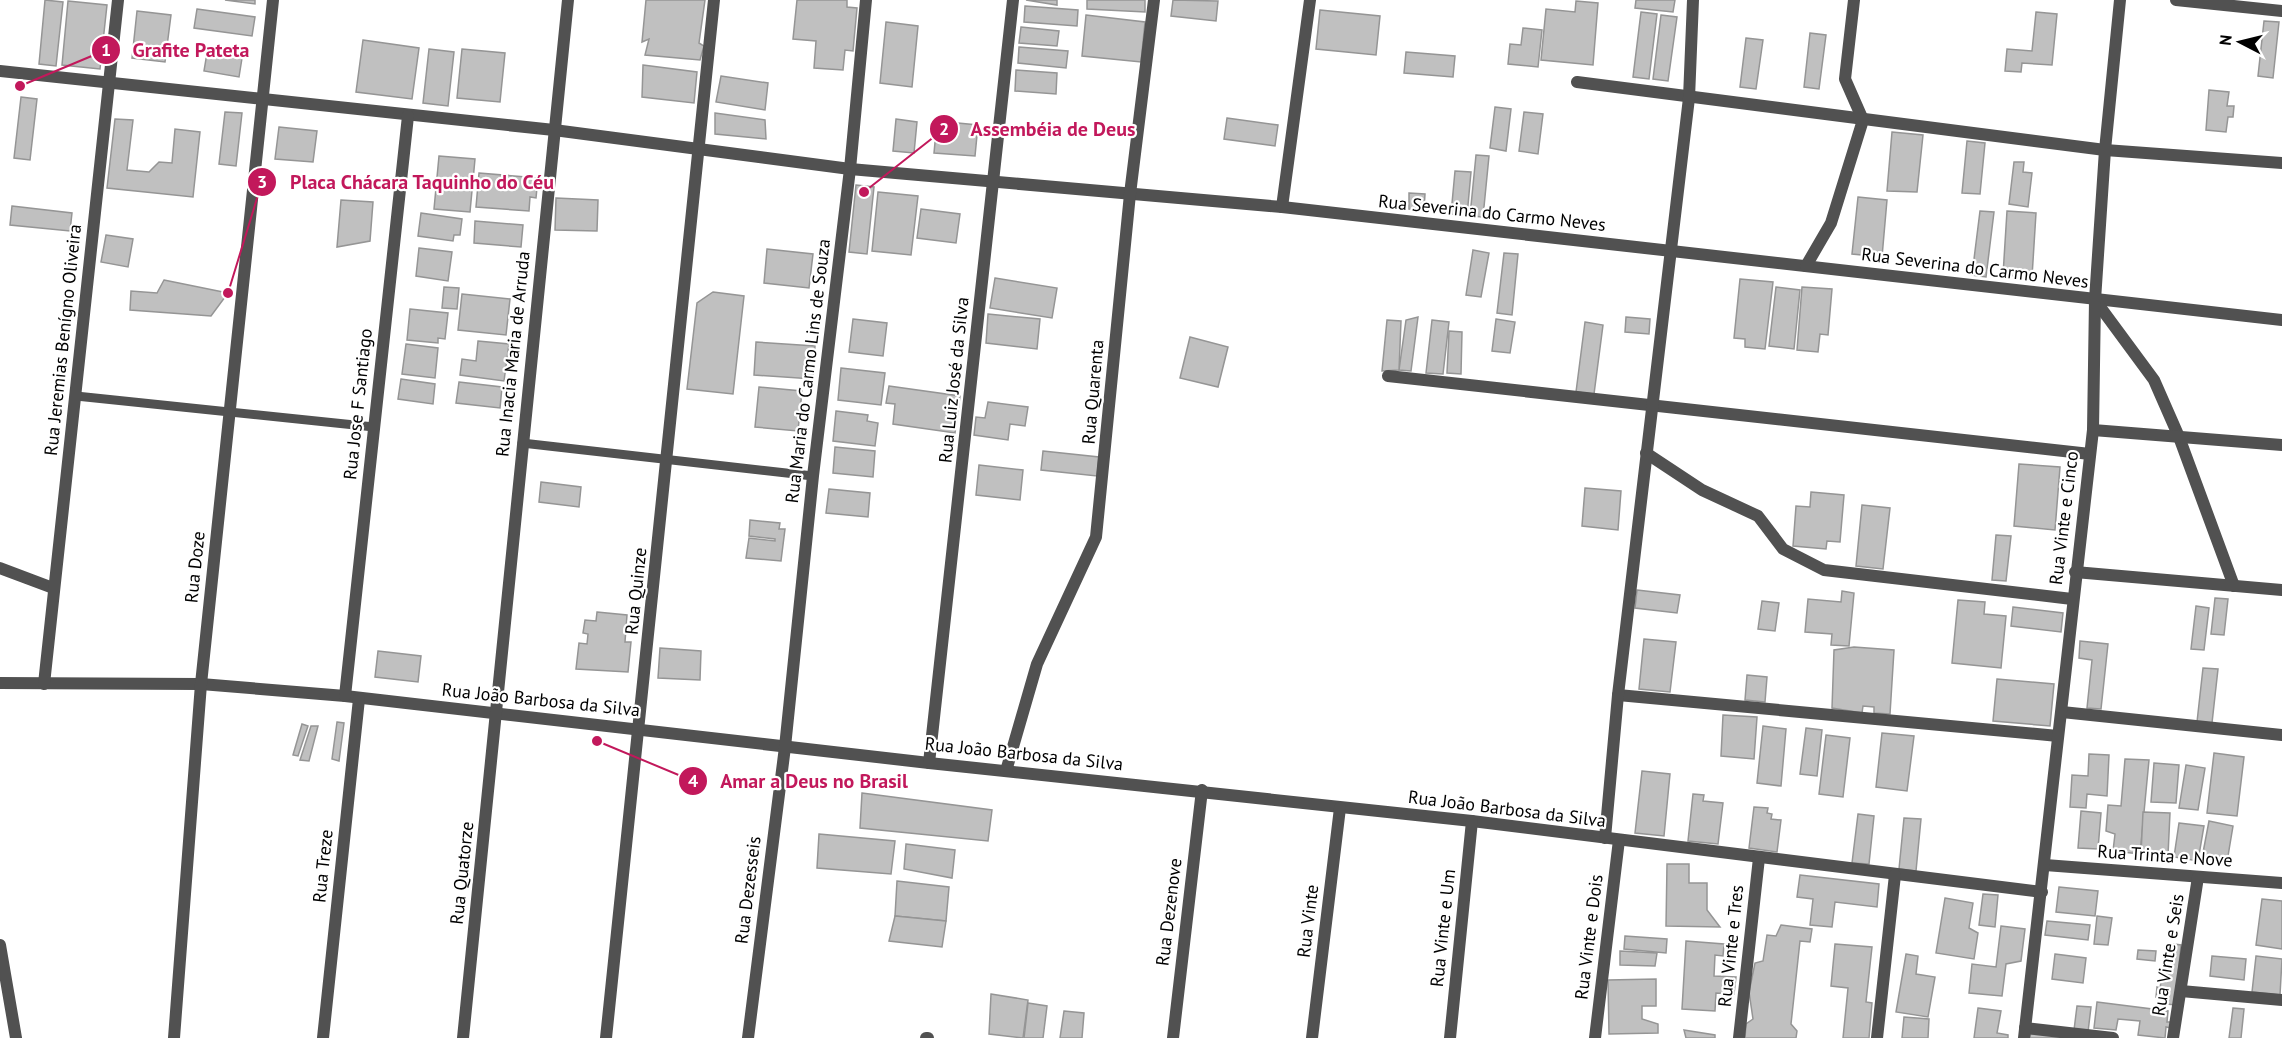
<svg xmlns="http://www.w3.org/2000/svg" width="2282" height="1038" font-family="'PT Sans',sans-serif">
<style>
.building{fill:#c0c0c0;stroke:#959595;stroke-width:1.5}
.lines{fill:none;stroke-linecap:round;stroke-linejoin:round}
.service{stroke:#515151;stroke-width:9}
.minor{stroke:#515151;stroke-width:12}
.labels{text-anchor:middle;stroke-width:4.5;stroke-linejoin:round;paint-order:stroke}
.street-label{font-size:18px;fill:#000;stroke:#fff}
.leader{fill:none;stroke:#c2185b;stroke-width:2}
.callout-dot{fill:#c2185b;stroke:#fff;stroke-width:2}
.mark-label{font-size:18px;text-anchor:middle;font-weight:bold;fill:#fff}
.callout-label{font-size:20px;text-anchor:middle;font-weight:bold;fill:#c2185b;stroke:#fff;stroke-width:4.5;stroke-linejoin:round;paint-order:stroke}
</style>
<rect width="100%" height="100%" fill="#fff"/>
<g class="building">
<path d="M45,0L63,2L56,66L39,64Z"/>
<path d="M225,0H255V4Z"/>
<path d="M646,0H705L699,43L704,46L700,60L645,55L649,39L642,42Z"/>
<path d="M797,0H847V7L857,8L853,51L845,50L843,70L814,68L816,41L793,39Z"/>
<path d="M1026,0H1057V5Z"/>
<path d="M1087,0H1145V12L1087,9Z"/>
<path d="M1173,0L1218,1L1216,21L1171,16Z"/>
<path d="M1636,0H1675L1673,12L1635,8Z"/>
<path d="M68,1L107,5L100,69L62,65Z"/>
<path d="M1576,1L1598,3L1593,65L1541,60L1546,9L1575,12Z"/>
<path d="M1025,6L1078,10L1077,26L1024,22Z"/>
<path d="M197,9L255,17L252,36L194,28Z"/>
<path d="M1320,10L1380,16L1376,55L1316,49Z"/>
<path d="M137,11L171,15L165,62L132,58Z"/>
<path d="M1641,12L1657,14L1649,79L1633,77Z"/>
<path d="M2036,12L2057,14L2052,65L2022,63L2021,72L2005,71L2007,49L2032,51Z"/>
<path d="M1086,15L1145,22L1141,62L1082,56Z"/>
<path d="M1661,15L1677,17L1668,81L1653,79Z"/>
<path d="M2264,21L2279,22L2273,78L2258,76Z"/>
<path d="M886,22L918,26L912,87L880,83Z"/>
<path d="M1021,27L1059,31L1057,46L1019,43Z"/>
<path d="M1523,28L1542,30L1538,67L1508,64L1510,44L1521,45Z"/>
<path d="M1810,33L1826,35L1819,89L1804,87Z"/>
<path d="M1746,38L1763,40L1756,89L1740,87Z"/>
<path d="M363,40L419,48L412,99L356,92Z"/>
<path d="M208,47L243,52L239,77L204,71Z"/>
<path d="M1019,47L1068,51L1066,68L1018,63Z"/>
<path d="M429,49L454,52L448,106L423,103Z"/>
<path d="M462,49L505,53L500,102L457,98Z"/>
<path d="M1406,52L1455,56L1453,77L1404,73Z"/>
<path d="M643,65L697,72L694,103L642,97Z"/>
<path d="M1016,70L1057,73L1056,94L1015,91Z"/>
<path d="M721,76L768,83L765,110L716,102Z"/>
<path d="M2209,90L2229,92L2227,106H2234L2233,117H2228L2226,132L2206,130Z"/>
<path d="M21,97L37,99L30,160L14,158Z"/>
<path d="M1495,107L1511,109L1506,151L1490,148Z"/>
<path d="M225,112L242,113L236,166L219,164Z"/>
<path d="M1524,112L1543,114L1538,154L1519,151Z"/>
<path d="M715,113L765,120L766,139L715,134Z"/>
<path d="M1227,118L1278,125L1275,146L1224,139Z"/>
<path d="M115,119L133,120L127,170L149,172L159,162L172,163L175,129L200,132L193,197L107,188Z"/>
<path d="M896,119L917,122L914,153L893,151Z"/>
<path d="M937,121L978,125L975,156L934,153Z"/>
<path d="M279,127L317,131L313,162L275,159Z"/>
<path d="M1892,132L1923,135L1917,192L1887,191Z"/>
<path d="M1967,141L1985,143L1980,194L1962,193Z"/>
<path d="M1476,155L1489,156L1483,217L1470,216Z"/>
<path d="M439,156L475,159L470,212L434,209Z"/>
<path d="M2014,162H2024L2023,172L2032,173L2028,207L2009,204Z"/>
<path d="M1455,171L1471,172L1467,216L1451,214Z"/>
<path d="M479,173L538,178L536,198L530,197L529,211L476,207Z"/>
<path d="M856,185L874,187L867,254L849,252Z"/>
<path d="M878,192L918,196L911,255L872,251Z"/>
<path d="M1409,193L1425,194L1424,210L1409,209Z"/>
<path d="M1858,197L1887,200L1882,257L1852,254Z"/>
<path d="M556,198L598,200L597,231L555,230Z"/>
<path d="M341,200L373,202L370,241L337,247Z"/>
<path d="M12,206L72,213L70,231L10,225Z"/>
<path d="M921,209L960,214L956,243L917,238Z"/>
<path d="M1980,211L1994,212L1986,277L1972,275Z"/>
<path d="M2007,211L2036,213L2032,277L2003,275Z"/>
<path d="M421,213L462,219L460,235H454L453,241L418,236Z"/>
<path d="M475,221L523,225L521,247L474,243Z"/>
<path d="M106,235L133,239L128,267L101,262Z"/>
<path d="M419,248L452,252L448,281L416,276Z"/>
<path d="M767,249L813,254L809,288L764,283Z"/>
<path d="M1473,250L1489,253L1481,297L1466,295Z"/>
<path d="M1504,253L1518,254L1512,315L1497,313Z"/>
<path d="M995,278L1057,288L1052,318L990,308Z"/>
<path d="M1740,279L1773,282L1765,349L1745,347V339L1734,338Z"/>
<path d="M164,280L228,293L211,316L130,310L131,291L157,293Z"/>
<path d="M444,287L459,288L457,309L442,308Z"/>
<path d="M1776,287L1800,290L1794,349L1769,346Z"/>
<path d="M1802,287L1832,289L1828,335L1820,334L1818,352L1797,350Z"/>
<path d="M713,292L744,296L733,394L687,389L697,303Z"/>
<path d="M462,294L510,299L506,335L458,330Z"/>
<path d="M410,309L448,313L445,339L438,338V343L407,340Z"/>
<path d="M988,314L1040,319L1037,349L986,343Z"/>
<path d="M1418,317L1411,371L1399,370L1406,320Z"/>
<path d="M1626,317L1650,319L1649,334L1625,332Z"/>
<path d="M853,319L887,323L883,356L849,352Z"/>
<path d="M1496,319L1515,322L1510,353L1492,351Z"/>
<path d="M1387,320L1401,321L1399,370L1382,371Z"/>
<path d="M1432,320L1449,322L1443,374L1426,373Z"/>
<path d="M1585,322L1603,325L1594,394L1576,392Z"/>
<path d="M1449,331L1462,332L1461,374L1447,373Z"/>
<path d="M1190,337L1228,347L1218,387L1180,378Z"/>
<path d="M478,341L509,344L504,381L460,375L462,359L476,361Z"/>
<path d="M756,342L815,346L813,379L754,375Z"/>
<path d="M406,344L438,348L435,378L402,374Z"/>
<path d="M841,368L885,373L881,405L838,400Z"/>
<path d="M401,379L435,384L433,404L398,399Z"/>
<path d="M459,382L502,387L500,408L456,403Z"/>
<path d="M889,386L960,396L955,433L893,424L895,404L886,403Z"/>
<path d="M759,387L802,391L798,431L755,427Z"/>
<path d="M988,402L1028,407L1025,426L1010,424L1008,440L974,435L976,417L985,418Z"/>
<path d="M836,411L868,415L867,421L878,423L875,446L833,441Z"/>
<path d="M835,447L875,451L873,477L833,473Z"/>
<path d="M1043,451L1099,457L1097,476L1041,470Z"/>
<path d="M2019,464L2060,467L2055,530L2014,526Z"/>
<path d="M979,465L1023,470L1020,500L976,495Z"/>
<path d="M541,482L581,487L579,507L539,502Z"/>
<path d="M1585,488L1621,491L1618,530L1582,526Z"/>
<path d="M829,489L870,493L868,517L826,513Z"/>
<path d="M1811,492L1844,495L1840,542L1827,541L1826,549L1793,546L1796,506L1810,507Z"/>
<path d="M1862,505L1890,508L1883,569L1856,566Z"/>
<path d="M750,520L780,523L779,529H785L781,561L746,558L749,538L775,541V539L749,536Z"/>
<path d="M1996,535L2011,536L2006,581L1992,580Z"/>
<path d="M1637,590L1680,595L1677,613L1635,608Z"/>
<path d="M1842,591L1854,593L1849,646L1831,645L1832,634L1805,632L1808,599L1841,602Z"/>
<path d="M2215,598L2228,599L2224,635L2211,634Z"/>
<path d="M1958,600L1985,602L1984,614L2006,616L2001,668L1952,663Z"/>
<path d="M1762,601L1779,603L1775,631L1758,629Z"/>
<path d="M2196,606L2209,608L2204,650L2191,649Z"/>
<path d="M2013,607L2063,613L2061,632L2011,626Z"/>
<path d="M597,612L627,615L625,642H631L628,672L576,669L579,643L587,644L588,634L583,633L585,620L596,621Z"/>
<path d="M1644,639L1676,642L1670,692L1639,689Z"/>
<path d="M2080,641L2108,644L2101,709L2087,708L2092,660L2079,658Z"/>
<path d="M1854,647L1894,650L1890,714L1874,713V707L1863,706L1862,713L1832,708L1834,650Z"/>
<path d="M660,648L701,651L700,680L658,678Z"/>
<path d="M378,651L421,656L418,682L375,677Z"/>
<path d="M2203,668L2218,669L2212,723L2197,722Z"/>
<path d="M1747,675L1767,677L1765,702L1745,700Z"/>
<path d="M1997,679L2054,684L2050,726L1993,721Z"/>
<path d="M1723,715L1757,717L1754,759L1721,756Z"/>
<path d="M337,722L344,723L339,761L332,759Z"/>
<path d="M302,724L308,726L298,756L293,755Z"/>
<path d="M311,726H318L309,761L300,760Z"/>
<path d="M1763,726L1786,729L1781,786L1757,783Z"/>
<path d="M1806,728L1822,730L1817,776L1800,774Z"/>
<path d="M1882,733L1914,736L1907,791L1876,787Z"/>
<path d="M1826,735L1850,738L1843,797L1819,794Z"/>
<path d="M2214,753L2244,757L2237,816L2207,813Z"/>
<path d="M2089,754L2109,755L2107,796L2087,794L2086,808L2070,807L2072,775L2088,776Z"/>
<path d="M2125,759L2149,760L2140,854L2113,851L2115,834L2106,831L2108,805L2121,806Z"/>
<path d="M2154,763L2179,765L2176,803L2151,802Z"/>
<path d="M2186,765L2205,768L2198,810L2179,808Z"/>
<path d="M1642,771L1670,774L1664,836L1635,833Z"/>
<path d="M862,793L992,810L988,841L860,828Z"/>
<path d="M1693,794L1704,795L1703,801L1723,803L1718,844L1688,841Z"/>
<path d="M1754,807L1768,808L1767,813L1772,814L1771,819L1781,820L1777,852L1749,848Z"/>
<path d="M2081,811L2101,813L2098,849L2078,848Z"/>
<path d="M2143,812L2170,813L2168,855L2141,854Z"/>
<path d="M1858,814L1874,816L1869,864L1852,863Z"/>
<path d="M1904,818L1921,819L1916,871L1899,869Z"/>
<path d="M2209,821L2233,826L2227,862L2202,858Z"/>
<path d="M2179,823L2204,826L2198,861L2174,857Z"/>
<path d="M819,834L895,841L891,874L817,868Z"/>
<path d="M906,844L955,850L952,878L904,869Z"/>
<path d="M1667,864H1689V883H1707V910L1720,927L1666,926Z"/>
<path d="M1800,875L1879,884L1877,907L1835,902L1832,927L1810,925L1813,899L1797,897Z"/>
<path d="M897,881L949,887L946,921L895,916Z"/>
<path d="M2059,887L2098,891L2095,916L2056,912Z"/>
<path d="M1983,894L1998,895L1995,927L1979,925Z"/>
<path d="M1945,898L1973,903L1969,928L1978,933L1974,959L1936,953Z"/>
<path d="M2262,899L2282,901V949L2256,945Z"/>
<path d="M895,916L946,921L942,947L889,941Z"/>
<path d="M2097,916L2112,918L2108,945L2094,944Z"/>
<path d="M2047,921L2090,925L2088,940L2045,935Z"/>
<path d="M1781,925L1812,929L1810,942L1800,941L1791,1024L1797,1031L1796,1038H1745L1746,1024L1753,1019L1749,992L1755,963L1763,961L1767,935L1776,936Z"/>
<path d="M2001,926L2025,929L2021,961L2006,964L2002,996L1969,993L1972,964L1996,967Z"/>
<path d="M1625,936L1667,939L1666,953L1624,949Z"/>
<path d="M1686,941L1724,944L1723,956L1715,955L1714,976L1736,977L1734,994L1716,993L1715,1011L1682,1009Z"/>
<path d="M1835,944L1872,947L1866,1002L1872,1003L1869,1038H1843L1848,988L1831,986Z"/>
<path d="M2174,944L2181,945L2175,1005L2158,1003L2159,997H2156L2157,987L2160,988L2161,982H2165L2166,970L2171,971Z"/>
<path d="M2138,950L2156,951L2155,961L2137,959Z"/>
<path d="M1620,951L1657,953L1655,966L1620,965Z"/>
<path d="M1906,954L1918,956L1916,974L1935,977L1928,1017L1896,1012Z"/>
<path d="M2055,954L2086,958L2083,983L2052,979Z"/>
<path d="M2212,956L2246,959L2244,980L2210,976Z"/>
<path d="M2256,956L2282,959L2280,995L2252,992Z"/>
<path d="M1656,979V1006H1642V1019L1658,1024V1033L1609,1034L1608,980Z"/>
<path d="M991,994L1028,1000L1023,1038L989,1034Z"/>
<path d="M2097,1002L2168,1011L2167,1022H2172L2171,1028L2166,1027L2165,1038L2138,1035L2140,1021L2118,1019L2116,1030L2094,1028Z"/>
<path d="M1028,1003L1047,1006L1043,1038H1024Z"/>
<path d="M2077,1006L2091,1007L2088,1032L2074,1030Z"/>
<path d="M1978,1008L2001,1011L1997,1033L2008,1035V1038H1974Z"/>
<path d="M2233,1008L2244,1009L2241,1038H2229Z"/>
<path d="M1064,1011L1084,1013L1082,1038H1060Z"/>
<path d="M1904,1017L1929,1019L1928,1038H1902Z"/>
<path d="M2031,1029L2101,1038H2030Z"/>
<path d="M1684,1030L1715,1035V1038H1686Z"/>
</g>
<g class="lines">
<g class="service">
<path d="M76,396L374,427"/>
<path d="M522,443L813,476"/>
</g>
<g class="minor">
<path d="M2176,0L2282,11"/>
<path d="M0,71L554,130L850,169L1282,207L2282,320"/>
<path d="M1577,82L2105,150L2282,163"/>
<path d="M1282,207L1310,0"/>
<path d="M1806,266L1831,223L1863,120L1845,79L1854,0"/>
<path d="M2095,300L2154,380L2179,437L2234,586"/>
<path d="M1388,376L2090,454"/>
<path d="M2093,430L2282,445"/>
<path d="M1646,453L1702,490L1758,516L1783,549L1824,570L2072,599"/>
<path d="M0,568L53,588"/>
<path d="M2075,572L2282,590"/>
<path d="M0,683L201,684L345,696L929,763L1472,821L2042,892"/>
<path d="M44,684L118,0"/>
<path d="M1618,695L2058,736"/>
<path d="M345,696L408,116"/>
<path d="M2062,712L2282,735"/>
<path d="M929,763L1013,0"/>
<path d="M1006,771L1037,664L1096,537L1130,194L1154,0"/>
<path d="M1605,838L1618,695L1689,98L1693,0"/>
<path d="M2045,865L2282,883"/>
<path d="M0,945L16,1038"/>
<path d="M2181,991L2282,1000"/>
<path d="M2025,1028L2113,1038"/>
<path d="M174,1038L201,684L273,0"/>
<path d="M323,1038L359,699"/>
<path d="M463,1038L568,0"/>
<path d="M606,1038L714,0"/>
<path d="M748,1038L785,747L813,476L850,169L866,0"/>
<path d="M926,1038H928"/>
<path d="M1173,1038L1202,790"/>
<path d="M1312,1038L1340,808"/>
<path d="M1450,1038L1472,821"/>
<path d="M1595,1038L1619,840"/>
<path d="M1739,1038L1759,858"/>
<path d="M1877,1038L1895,875"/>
<path d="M2024,1038L2093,430L2095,300L2105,150L2120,0"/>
<path d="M2173,1038L2198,877"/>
</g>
</g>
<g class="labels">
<g class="street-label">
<text transform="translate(1492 213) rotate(6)" y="6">Rua Severina do Carmo Neves</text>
<text transform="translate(1975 268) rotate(7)" y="6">Rua Severina do Carmo Neves</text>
<text transform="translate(63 340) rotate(-84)" y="6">Rua Jeremias Benígno Oliveira</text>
<text transform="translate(513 354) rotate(-84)" y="6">Rua Inacia Maria de Arruda</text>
<text transform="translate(808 371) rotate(-83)" y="6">Rua Maria do Carmo Lins de Souza</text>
<text transform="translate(954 380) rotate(-84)" y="6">Rua Luiz José da Silva</text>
<text transform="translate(1093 392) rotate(-85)" y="6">Rua Quarenta</text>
<text transform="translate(358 404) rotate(-84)" y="6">Rua Jose F Santiago</text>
<text transform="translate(2064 518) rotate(-83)" y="6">Rua Vinte e Cinco</text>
<text transform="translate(195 567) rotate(-84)" y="6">Rua Doze</text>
<text transform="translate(636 591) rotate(-84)" y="6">Rua Quinze</text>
<text transform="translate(541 700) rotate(6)" y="6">Rua João Barbosa da Silva</text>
<text transform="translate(1024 754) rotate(6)" y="6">Rua João Barbosa da Silva</text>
<text transform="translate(1507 809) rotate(7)" y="6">Rua João Barbosa da Silva</text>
<text transform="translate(2165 856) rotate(4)" y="6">Rua Trinta e Nove</text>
<text transform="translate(323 866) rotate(-84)" y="6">Rua Treze</text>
<text transform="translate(462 873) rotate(-84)" y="6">Rua Quatorze</text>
<text transform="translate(748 890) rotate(-83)" y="6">Rua Dezesseis</text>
<text transform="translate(1169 912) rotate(-83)" y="6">Rua Dezenove</text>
<text transform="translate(1308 921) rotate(-83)" y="6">Rua Vinte</text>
<text transform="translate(1443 928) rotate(-84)" y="6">Rua Vinte e Um</text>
<text transform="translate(1589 937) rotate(-83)" y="6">Rua Vinte e Dois</text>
<text transform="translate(1731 946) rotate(-84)" y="6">Rua Vinte e Tres</text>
<text transform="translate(2168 955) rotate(-81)" y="6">Rua Vinte e Seis</text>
</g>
</g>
<path class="leader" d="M20 86L106 50M864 192L944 129M228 293L262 182M597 741L693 781"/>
<g class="callout-dot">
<circle cx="20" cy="86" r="6"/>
<circle cx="864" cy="192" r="6"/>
<circle cx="228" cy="293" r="6"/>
<circle cx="597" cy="741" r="6"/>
<circle cx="106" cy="50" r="15"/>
<circle cx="944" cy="129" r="15"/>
<circle cx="262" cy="182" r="15"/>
<circle cx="693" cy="781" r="15"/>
</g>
<g class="mark-label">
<text x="106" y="56">1</text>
<text x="944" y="135">2</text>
<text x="262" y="188">3</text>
<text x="693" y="787">4</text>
</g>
<g class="callout-label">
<text x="191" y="57">Grafite Pateta</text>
<text x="1053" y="136">Assembéia de Deus</text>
<text x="422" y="189">Placa Chácara Taquinho do Céu</text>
<text x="814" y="788">Amar a Deus no Brasil</text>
</g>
<g transform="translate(2240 42) rotate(277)" stroke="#ffffff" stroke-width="4.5" paint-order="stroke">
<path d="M0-4.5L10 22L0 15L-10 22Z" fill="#000000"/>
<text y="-9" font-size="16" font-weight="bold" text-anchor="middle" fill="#000000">N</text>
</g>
</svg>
